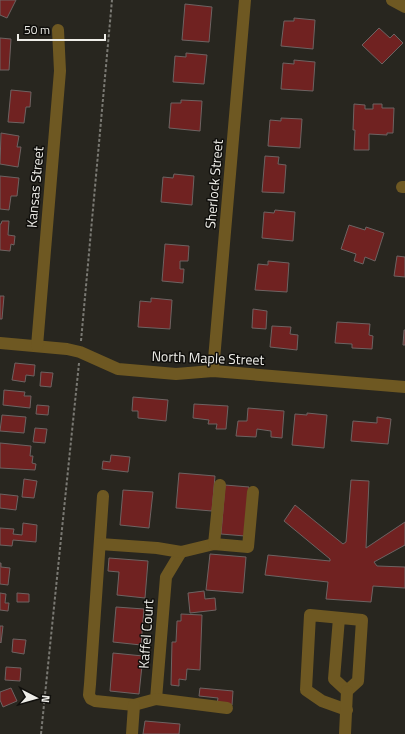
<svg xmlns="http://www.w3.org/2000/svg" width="405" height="734" font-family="'Titillium Web',sans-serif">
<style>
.building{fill:#702221;stroke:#6d6362}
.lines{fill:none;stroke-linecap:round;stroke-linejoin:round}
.path{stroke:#7a7973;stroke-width:2;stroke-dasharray:3 2;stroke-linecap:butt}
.minor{stroke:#6e5822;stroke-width:12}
.labels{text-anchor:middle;stroke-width:3;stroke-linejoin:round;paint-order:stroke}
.street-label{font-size:14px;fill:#efeee9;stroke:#100f0c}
</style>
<rect width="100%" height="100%" fill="#28261f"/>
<g class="building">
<path d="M0,0H16L7,18L0,15Z"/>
<path d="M185,4L212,7L209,42L182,40Z"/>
<path d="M294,18L315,20L313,49L281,46L284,21H294Z"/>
<path d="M379,28L390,38L394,34L403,43L382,64L362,45Z"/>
<path d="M0,38L11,39L9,70H0Z"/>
<path d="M186,53L207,55L204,84L173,82L175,56L186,57Z"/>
<path d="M294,60L315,62L313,91L281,89L283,63L294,64Z"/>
<path d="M11,90L31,92L30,107H26L24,123L8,122Z"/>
<path d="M181,100L202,101L200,131L169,128L171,103H181Z"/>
<path d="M354,104L365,105V109H373V104H382V108H394L393,133H387V135L369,134V150H354L355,130H353Z"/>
<path d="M281,118L302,119L300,148L268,146L270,120L281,121Z"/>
<path d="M1,133L19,136L17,147H21L18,167L0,164Z"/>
<path d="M265,156L279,157L278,164L286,165L284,193L262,192Z"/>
<path d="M174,174L194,176L192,205L161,202L163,177L173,178Z"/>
<path d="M0,176L19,178L17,196H11L9,210L0,209Z"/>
<path d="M275,210L295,212L293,241L262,238L264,212L274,213Z"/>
<path d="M2,221H9L8,235L15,236L14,245L11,244L10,251L0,250V224H1Z"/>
<path d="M349,225L365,230L366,227L384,233L375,261L365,257L363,264L354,261L356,254L341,249Z"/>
<path d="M165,244L189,246L188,261H180V269H184L183,283L162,281Z"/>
<path d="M397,256L405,257V277L394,276Z"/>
<path d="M268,261L289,263L287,292L255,290L258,264L268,265Z"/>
<path d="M0,296H4L2,319H0Z"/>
<path d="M151,298L172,300L170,329L138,327L140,301L151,302Z"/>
<path d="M253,309L267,311L266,329L252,328Z"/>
<path d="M337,322L370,324L369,335L373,336L372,349L352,348V344L335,343Z"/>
<path d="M272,326L291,327L290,334L298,335L297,350L270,347Z"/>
<path d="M404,330H405V345H403Z"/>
<path d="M15,363L35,365L34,376L26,375L25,382L12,380Z"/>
<path d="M41,372L53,373L51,387L40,386Z"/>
<path d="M4,390L25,392L24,396H31L30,408L3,405Z"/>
<path d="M133,397L168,400L166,421L138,418V411H132Z"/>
<path d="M194,404L228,406L226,429H216L217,424H208L209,420L193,418Z"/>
<path d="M37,405L49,406L48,415L36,414Z"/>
<path d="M248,408L284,411L282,438L271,437V431L257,429L256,437L236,436L238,421H247Z"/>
<path d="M307,413L327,415L324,448L292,445L295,414L307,415Z"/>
<path d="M2,415L26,417L24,433L0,431Z"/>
<path d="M377,417L391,419L388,444L351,441L353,421L377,423Z"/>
<path d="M35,428L47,429L45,443L33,442Z"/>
<path d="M0,443L31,446L30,456H33L32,463L36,464L35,470L0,468Z"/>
<path d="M111,455L130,457L128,472L102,469L103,461L110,462Z"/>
<path d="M179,473L215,476L212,511L176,508Z"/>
<path d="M24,479L37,481L34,498L22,497Z"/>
<path d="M351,480L369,481L366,548L405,522V545L374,562L377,566L405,567V588L373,586L371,602L326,599L328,582L265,575L268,555L330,561V559L284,521L295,505L343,544L346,542Z"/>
<path d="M225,485L249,487L245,536L221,534Z"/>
<path d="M123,490L153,492L149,528L120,525Z"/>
<path d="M0,494L18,496L16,510L0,508Z"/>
<path d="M23,523L37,525L36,542L13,540L12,546L0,545V528L14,529L13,534L22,535Z"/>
<path d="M210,554L246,557L243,593L206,590Z"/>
<path d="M109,558L148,561L145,598L117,595L119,572L108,571Z"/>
<path d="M0,563H1V567L10,568L8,585L0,584Z"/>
<path d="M204,591L205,599L215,598L216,610L190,613L188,593Z"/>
<path d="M0,593L6,594L5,603H9L8,611L0,610Z"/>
<path d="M17,593L29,594V602H17Z"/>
<path d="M116,607L144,609L141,645L113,642Z"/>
<path d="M181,614L202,615L200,670L187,669L186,680L179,679V686L171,685L172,642H176L177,621H181Z"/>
<path d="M0,626H3L1,643L0,642Z"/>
<path d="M13,639L26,640L24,654L12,652Z"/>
<path d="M113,653L143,656L139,694L110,691Z"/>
<path d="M6,667L21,668L20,681L5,680Z"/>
<path d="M11,688L17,701L3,707L0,700V692Z"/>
<path d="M200,688L233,691L232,705L217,704L218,698L199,696Z"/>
<path d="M145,721L180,724L179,734H143Z"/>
</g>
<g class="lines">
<g class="path">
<path d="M81,341L112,0"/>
<path d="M41,734L79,363"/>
</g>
<g class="minor">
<path d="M392,0L405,7"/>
<path d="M402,187H405"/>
<path d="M0,343L67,349L80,352L118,369L176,374L213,371L405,387"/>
<path d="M37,346L60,71L58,30"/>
<path d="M213,371L245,0"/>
<path d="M103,496L90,684L89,695L91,699L95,701L134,705L156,699L166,577L181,552"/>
<path d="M100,544L157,548L181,552L214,544L248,547L253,492"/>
<path d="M214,544L220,485"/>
<path d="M339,618L334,679L347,691L358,681L362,620L310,615L306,690L322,701L347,710"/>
<path d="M156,699L227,708"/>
<path d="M132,734L134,705"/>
<path d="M345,734L347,691"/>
</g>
</g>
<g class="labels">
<g class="street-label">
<text transform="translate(214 184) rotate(-85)" y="5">Sherlock Street</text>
<text transform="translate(35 187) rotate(-85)" y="5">Kansas Street</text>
<text transform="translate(208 358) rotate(2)" y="5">North Maple Street</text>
<text transform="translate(146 634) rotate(-86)" y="5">Kaffel Court</text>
</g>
</g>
<g transform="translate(36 698) rotate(96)" stroke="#100f0c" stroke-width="3" paint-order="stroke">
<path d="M0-3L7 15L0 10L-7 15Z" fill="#efeee9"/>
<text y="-6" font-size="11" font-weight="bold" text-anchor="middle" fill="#efeee9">N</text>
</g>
<path d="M18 34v6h87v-6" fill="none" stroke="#efeee9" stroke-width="2"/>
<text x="24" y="34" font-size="12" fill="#efeee9" stroke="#100f0c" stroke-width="3" paint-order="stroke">50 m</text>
</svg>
